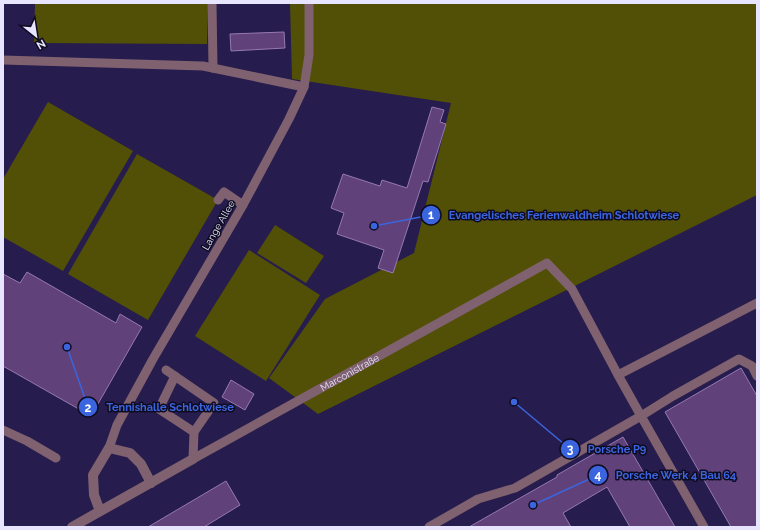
<svg xmlns="http://www.w3.org/2000/svg" width="760" height="530" font-family="Raleway,sans-serif">
<style>
.green{fill:#525006}
.building{fill:#60417a;stroke:#9679b0}
.lines{fill:none;stroke-linecap:round;stroke-linejoin:round}
.service{stroke:#7f616f;stroke-width:9}
.minor{stroke:#7f616f;stroke-width:10}
.labels{text-anchor:middle;stroke-width:3;stroke-linejoin:round;paint-order:stroke}
.street-label{font-size:10px;fill:#e7e5ff;stroke:#0f0b21}
.leader{fill:none;stroke:#3b65de;stroke-width:1.5}
.callout-dot{fill:#3b65de;stroke:#0f0b21;stroke-width:1.5}
.mark-label{font-size:12px;text-anchor:middle;font-weight:bold;fill:#fff}
.callout-label{font-size:11px;text-anchor:middle;font-weight:bold;fill:#3b65de;stroke:#0f0b21;stroke-width:3;stroke-linejoin:round;paint-order:stroke}
</style>
<rect width="100%" height="100%" fill="#261c4d"/>
<g class="green">
<path d="M35,3H208L207,44L34,43Z"/>
<path d="M290,3H757V195L318,414L269,378L325,299L414,253L451,103L292,79Z"/>
<path d="M48,102L133,151L63,271L3,237V179Z"/>
<path d="M137,154L218,200L148,320L68,274Z"/>
<path d="M275,225L324,256L306,283L257,253Z"/>
<path d="M249,250L320,295L266,381L195,336Z"/>
</g>
<g class="building">
<path d="M284,32L285,48L231,51L230,34Z"/>
<path d="M432,107L444,110L440,122L446,124L428,182L423,181L393,273L378,268L384,250L337,234L344,213L331,208L343,174L380,186L382,180L407,188Z"/>
<path d="M27,272L116,323L120,314L142,327L91,416L3,366V274L20,283Z"/>
<path d="M741,368L757,396V527H731L665,412Z"/>
<path d="M231,380L254,394L245,410L222,397Z"/>
<path d="M623,437L675,527H630L607,487L563,513L571,527H469L557,477V475Z"/>
<path d="M226,481L240,505L204,527H148Z"/>
</g>
<g class="lines">
<g class="service">
<path d="M212,3L213,68"/>
<path d="M3,60L203,66L304,87"/>
<path d="M218,200L224,192L243,205"/>
<path d="M757,303L618,375L641,416L673,396L739,359L752,366L757,376"/>
<path d="M166,370L214,403L194,432"/>
<path d="M175,376L159,409L194,432L193,459"/>
<path d="M3,430L27,441L56,458"/>
<path d="M109,448L117,425L153,359L243,205L289,119L304,87L309,55V3"/>
<path id="s1" d="M193,459L547,263L572,289L618,375"/>
<path d="M429,527L478,499L515,488L641,416L704,527"/>
</g>
<g class="minor">
<path d="M100,511L94,495L93,475L109,448L130,453L141,464L151,483"/>
<path d="M72,527L193,459"/>
</g>
</g>
<g class="labels">
<g class="street-label">
<text transform="translate(218 225) rotate(-60)" y="4">Lange Allee</text>
<text dy="4" stroke="none"><textPath href="#s1" startOffset="179">Marconistraße</textPath></text>
</g>
</g>
<path class="leader" d="M374 226L431 215M67 347L88 407M514 402L570 449M533 505L598 475"/>
<g class="callout-dot">
<circle cx="374" cy="226" r="4"/>
<circle cx="67" cy="347" r="4"/>
<circle cx="514" cy="402" r="4"/>
<circle cx="533" cy="505" r="4"/>
<circle cx="431" cy="215" r="10"/>
<circle cx="88" cy="407" r="10"/>
<circle cx="570" cy="449" r="10"/>
<circle cx="598" cy="475" r="10"/>
</g>
<g class="mark-label">
<text x="431" y="219">1</text>
<text x="88" y="412">2</text>
<text x="570" y="453">3</text>
<text x="598" y="479">4</text>
</g>
<g class="callout-label">
<text x="564" y="219">Evangelisches Ferienwaldheim Schlotwiese</text>
<text x="170" y="411">Tennishalle Schlotwiese</text>
<text x="617" y="453">Porsche P9</text>
<text x="676" y="479">Porsche Werk 4 Bau 64</text>
</g>
<rect width="760" height="530" fill="none" stroke="#e7e5ff" stroke-width="8"/>
<g transform="translate(36 36) rotate(150)" stroke="#0f0b21" stroke-width="3" paint-order="stroke">
<path d="M0-3L7 15L0 10L-7 15Z" fill="#e7e5ff"/>
<text y="-6" font-size="11" font-weight="bold" text-anchor="middle" fill="#e7e5ff">N</text>
</g>
</svg>
